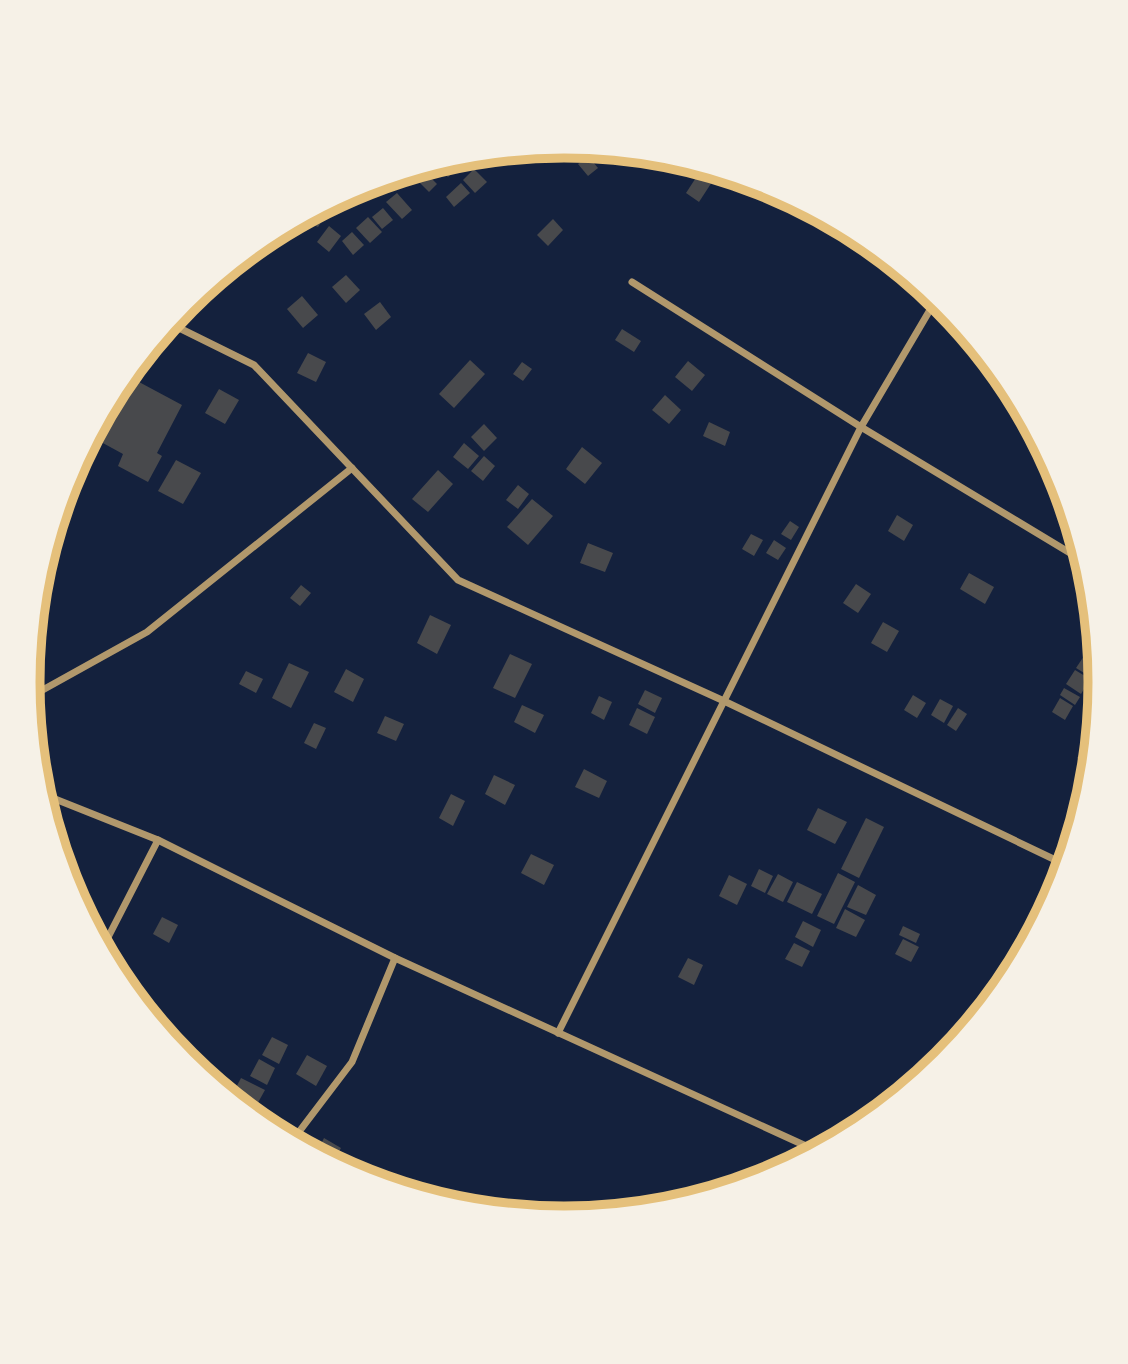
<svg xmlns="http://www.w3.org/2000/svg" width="1128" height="1364" font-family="Overpass,sans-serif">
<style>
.building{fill:#48494c}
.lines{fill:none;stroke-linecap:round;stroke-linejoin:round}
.minor{stroke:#b1986c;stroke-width:7}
.rim{fill:none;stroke:#e5c07b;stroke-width:9}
</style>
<rect width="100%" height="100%" fill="#14213d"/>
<g class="building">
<path d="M588,156L598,168L588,176L578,164Z"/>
<path d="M452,159L459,167L448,177L438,167Z"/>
<path d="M474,169L487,182L475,193L463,180Z"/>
<path d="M426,173L437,184L429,192L419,182Z"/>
<path d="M699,173L712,182L699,202L686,193Z"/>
<path d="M461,183L470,193L454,207L446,197Z"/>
<path d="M368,184L358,199L348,193L359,187Z"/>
<path d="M397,193L412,210L402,219L386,202Z"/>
<path d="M383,208L393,220L382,229L372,217Z"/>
<path d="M315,210L325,216L318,227L307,222Z"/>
<path d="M368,217L382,232L370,243L356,228Z"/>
<path d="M553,219L563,230L548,246L537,235Z"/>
<path d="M329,226L341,236L329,252L317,242Z"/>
<path d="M352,232L364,245L353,255L342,241Z"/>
<path d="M875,247L888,258L885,263L870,255Z"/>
<path d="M245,254L238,270L230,266Z"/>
<path d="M346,275L360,290L346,303L332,287Z"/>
<path d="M302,296L318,315L303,328L287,309Z"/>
<path d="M380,302L391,317L376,330L364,314Z"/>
<path d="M622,329L641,341L634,352L615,340Z"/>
<path d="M308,353L326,362L316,382L297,373Z"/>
<path d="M470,360L485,374L454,408L439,394Z"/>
<path d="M688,361L705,375L692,391L675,377Z"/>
<path d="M522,362L532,369L523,381L513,374Z"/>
<path d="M126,375L182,405L157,453L162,456L148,482L118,466L123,454L90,436L119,384Z"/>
<path d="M1011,387L1021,406L1005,398Z"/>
<path d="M219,389L239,400L225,424L205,413Z"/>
<path d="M665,395L681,410L669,424L652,410Z"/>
<path d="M1027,417L1032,426L1039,439L1021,430Z"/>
<path d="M709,422L730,432L725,446L703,436Z"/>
<path d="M484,424L497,438L484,451L471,437Z"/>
<path d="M464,443L479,456L468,469L453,457Z"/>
<path d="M582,447L602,463L585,484L566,469Z"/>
<path d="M484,456L495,466L483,481L471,471Z"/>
<path d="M176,460L201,473L183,504L158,491Z"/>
<path d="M438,470L453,484L428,512L412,499Z"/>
<path d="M518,485L529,494L518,509L506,500Z"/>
<path d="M532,499L553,516L528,545L507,527Z"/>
<path d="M897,515L913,525L904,541L888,531Z"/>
<path d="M790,521L799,527L791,540L781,534Z"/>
<path d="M751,534L763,540L754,556L742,549Z"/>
<path d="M774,540L786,548L778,560L766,553Z"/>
<path d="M588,543L613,553L605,572L580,563Z"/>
<path d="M969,573L994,587L985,604L960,589Z"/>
<path d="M856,584L871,594L858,613L843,603Z"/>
<path d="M301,585L311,593L300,606L290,598Z"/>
<path d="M1091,614L1093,615L1096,640L1081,631Z"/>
<path d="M430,615L451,625L437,654L417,643Z"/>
<path d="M883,622L899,631L887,652L871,643Z"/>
<path d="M510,654L532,664L515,698L493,688Z"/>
<path d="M1084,656L1096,664L1089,676L1076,668Z"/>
<path d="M289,663L309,672L291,708L272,698Z"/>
<path d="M346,669L364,679L353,702L334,692Z"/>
<path d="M1075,670L1090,679L1081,694L1066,684Z"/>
<path d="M246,671L263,679L256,693L239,684Z"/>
<path d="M1064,688L1080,697L1075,705L1060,695Z"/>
<path d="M645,690L662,698L655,713L638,704Z"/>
<path d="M913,695L926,703L917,718L904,710Z"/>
<path d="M599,696L612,702L604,720L591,713Z"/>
<path d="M1060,698L1073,706L1065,720L1052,712Z"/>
<path d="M940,699L953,706L944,723L931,715Z"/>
<path d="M522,705L544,715L535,733L514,722Z"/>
<path d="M637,708L655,717L647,734L629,725Z"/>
<path d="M958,708L967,714L956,731L947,725Z"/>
<path d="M385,716L404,724L396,741L377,733Z"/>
<path d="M314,723L326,728L316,749L304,743Z"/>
<path d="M1089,738L1094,741L1092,767L1077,758Z"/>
<path d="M584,769L607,781L599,798L575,787Z"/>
<path d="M494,775L515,785L505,805L485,794Z"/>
<path d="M451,794L465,801L453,826L439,818Z"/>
<path d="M818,808L847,822L835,844L807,830Z"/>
<path d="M866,818L884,827L859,878L841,869Z"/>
<path d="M531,854L554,865L544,885L521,873Z"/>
<path d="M759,869L773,876L765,893L751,886Z"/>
<path d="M838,873L855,882L834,924L817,916Z"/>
<path d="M778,874L793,882L783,902L767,894Z"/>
<path d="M729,875L747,884L737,905L719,896Z"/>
<path d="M797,882L822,894L812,914L787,902Z"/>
<path d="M858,885L876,895L866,915L847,907Z"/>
<path d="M845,909L865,920L856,937L836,928Z"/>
<path d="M162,917L178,925L169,943L153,934Z"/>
<path d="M803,921L821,930L813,947L795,937Z"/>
<path d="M903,926L920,934L916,943L899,935Z"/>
<path d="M903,939L919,947L911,962L895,954Z"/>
<path d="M794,943L810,951L802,967L785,959Z"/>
<path d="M688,958L703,965L694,985L678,977Z"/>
<path d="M143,1003L164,1014L157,1027L141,1007Z"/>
<path d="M272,1037L288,1045L279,1064L262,1055Z"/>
<path d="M307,1055L327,1066L316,1086L296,1074Z"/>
<path d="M259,1059L275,1068L267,1085L250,1076Z"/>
<path d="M241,1078L265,1090L255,1108L232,1095Z"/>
<path d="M324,1138L341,1148L334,1161L317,1152Z"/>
</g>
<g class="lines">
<g class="minor">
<path d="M632,282L861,427L1085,562"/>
<path d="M169,323L254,365L458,580L724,701L1066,865"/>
<path d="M30,697L147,632L352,468"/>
<path d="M40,793L158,840L395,958L817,1151"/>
<path d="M102,949L158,840"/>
<path d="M558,1033L861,427L937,298"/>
<path d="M292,1141L352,1062L395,958"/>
</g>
</g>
<path d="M0 0H1128V1364H0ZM40 682a524 524 0 1 1 1048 0a524 524 0 1 1-1048 0Z" fill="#f6f1e7" fill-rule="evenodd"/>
<path class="rim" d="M40 682a524 524 0 1 1 1048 0a524 524 0 1 1-1048 0Z"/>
</svg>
